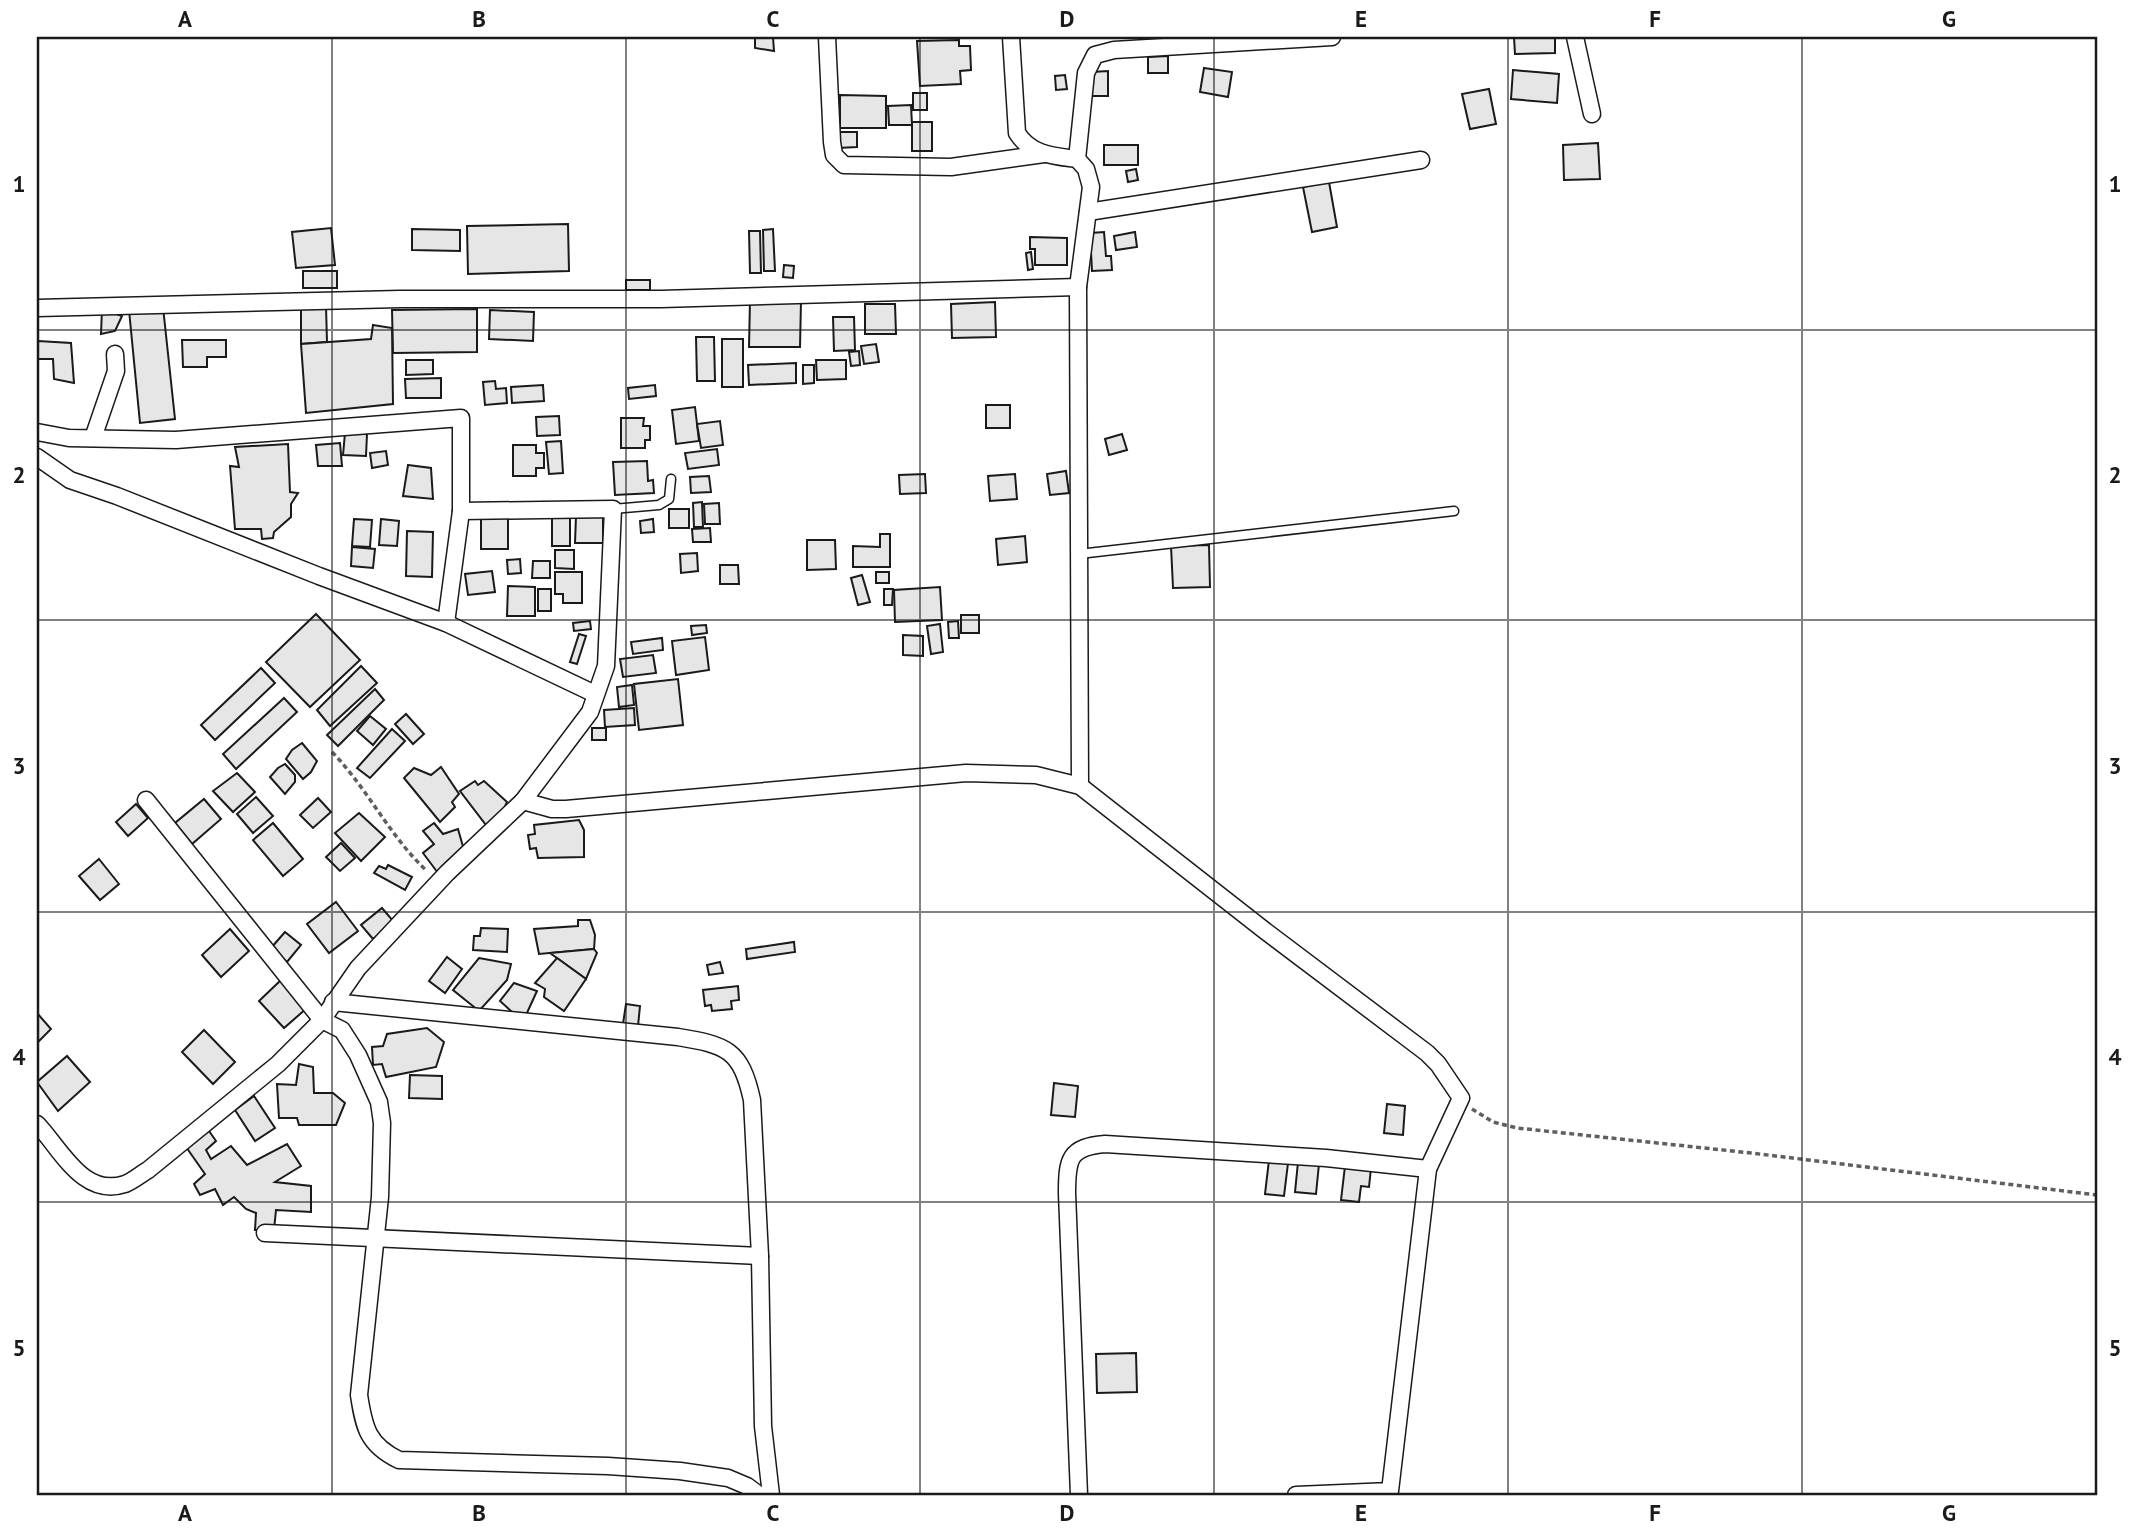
<svg xmlns="http://www.w3.org/2000/svg" width="2134" height="1532" font-family="'PT Sans',sans-serif">
<style>
.building{fill:#e6e6e6;stroke:#1a1a1a;stroke-width:2}
.lines{fill:none;stroke-linecap:round;stroke-linejoin:round}
.service-casing{stroke:#1a1a1a;stroke-width:11}
.minor-casing{stroke:#1a1a1a;stroke-width:19}
.path{stroke:#5f5f5f;stroke-width:3.5;stroke-dasharray:5 3.5;stroke-linecap:butt}
.service{stroke:#fff;stroke-width:8}
.minor{stroke:#fff;stroke-width:16}
.grid{fill:none;stroke:#1a1a1a;stroke-width:2;stroke-opacity:0.55}
.neatline{fill:none;stroke:#1a1a1a;stroke-width:2.5}
.grid-label{font-size:23px;text-anchor:middle;font-weight:bold;fill:#1a1a1a}
</style>
<rect width="100%" height="100%" fill="#fff"/>
<g class="building">
<path d="M755,37H773L774,51L755,48Z"/>
<path d="M1514,37H1555V53L1515,54Z"/>
<path d="M959,40V46H970L971,70L960,71L961,84L920,86L917,41Z"/>
<path d="M1168,56V73H1148V57Z"/>
<path d="M1204,68L1232,72L1228,97L1200,92Z"/>
<path d="M1513,70L1559,74L1557,103L1511,99Z"/>
<path d="M1108,71V96H1092V72Z"/>
<path d="M1065,75L1067,89L1056,90L1055,76Z"/>
<path d="M1489,89L1496,124L1470,129L1462,94Z"/>
<rect x="913" y="93" width="14" height="17"/>
<path d="M840,95L886,96V128H840Z"/>
<path d="M911,105L912,125H889L888,106Z"/>
<rect x="912" y="122" width="20" height="29"/>
<path d="M838,132H857V147L838,148Z"/>
<path d="M1598,143L1600,179L1564,180L1563,145Z"/>
<rect x="1104" y="145" width="34" height="20"/>
<path d="M1136,169L1138,180L1128,182L1126,171Z"/>
<path d="M1329,182L1337,227L1312,232L1303,187Z"/>
<path d="M568,224L569,271L468,274L467,226Z"/>
<path d="M331,228L335,265L296,268L292,232Z"/>
<path d="M412,229L460,230V251L412,250Z"/>
<path d="M773,229L775,271H764L763,230Z"/>
<path d="M749,231H760L761,273H750Z"/>
<path d="M1104,232L1106,256H1111L1112,270L1092,271L1090,233Z"/>
<path d="M1135,232L1137,247L1116,250L1114,236Z"/>
<path d="M1030,237L1067,238V265H1035V249H1030Z"/>
<path d="M1031,252L1033,269L1028,270L1026,253Z"/>
<path d="M784,265L794,266L793,278L783,277Z"/>
<rect x="303" y="271" width="34" height="17"/>
<rect x="626" y="280" width="24" height="10"/>
<path d="M750,300L801,301L800,347H749Z"/>
<path d="M995,302L996,337L952,338L951,304Z"/>
<path d="M865,304H895L896,334H865Z"/>
<path d="M301,305L326,306L327,342L301,344Z"/>
<path d="M163,307L175,419L140,423L129,310Z"/>
<path d="M102,309L122,316L115,331L101,334Z"/>
<path d="M477,309V352L393,353L392,310Z"/>
<path d="M490,310L534,312L533,341L489,339Z"/>
<path d="M833,317H854L855,350L834,351Z"/>
<path d="M373,325L392,328L393,404L306,413L301,344L371,339Z"/>
<path d="M696,337H714L715,381H697Z"/>
<rect x="722" y="339" width="21" height="48"/>
<path d="M182,340H226V357H207V367H183Z"/>
<path d="M38,341L71,343L74,383L54,379L53,359H37Z"/>
<path d="M876,344L879,362L864,364L861,346Z"/>
<path d="M859,351L860,365L851,366L849,352Z"/>
<path d="M406,360H433V374L406,375Z"/>
<path d="M816,360H846V379L817,380Z"/>
<path d="M796,363V383L749,385L748,365Z"/>
<path d="M803,365H814V383L803,384Z"/>
<path d="M441,378V398H406L405,379Z"/>
<path d="M495,381L496,389L506,388L507,403L485,405L483,382Z"/>
<path d="M543,385L544,401L512,403L511,387Z"/>
<path d="M655,385L656,396L629,399L628,388Z"/>
<rect x="986" y="405" width="24" height="23"/>
<path d="M695,407L699,441L676,444L672,410Z"/>
<path d="M559,416L560,435L537,436L536,417Z"/>
<path d="M621,418H644L643,426H650V440H645V448H621Z"/>
<path d="M720,421L723,445L701,448L697,424Z"/>
<path d="M345,433L367,434L366,456L343,455Z"/>
<path d="M1122,434L1127,450L1109,455L1105,439Z"/>
<path d="M561,441L563,473L549,474L546,442Z"/>
<path d="M340,443L342,466H318L316,445Z"/>
<path d="M288,444L290,492L298,493L291,504V517L274,532L273,538L262,539L261,529H235L230,466L239,467L235,447Z"/>
<path d="M513,445H536V453H544V468H536V476H513Z"/>
<path d="M717,449L719,465L688,469L685,453Z"/>
<path d="M386,451L388,465L372,468L370,453Z"/>
<path d="M647,461L648,481L653,480L654,493L615,495L613,462Z"/>
<path d="M408,465L431,468L433,499L403,496Z"/>
<path d="M1066,471L1069,493L1050,495L1047,474Z"/>
<path d="M925,474L926,493L900,494L899,475Z"/>
<path d="M1015,474L1017,499L990,501L988,476Z"/>
<path d="M709,476L711,492L691,493L690,477Z"/>
<path d="M702,502L703,527H694L693,503Z"/>
<path d="M719,503L720,524H705L704,504Z"/>
<rect x="669" y="509" width="20" height="19"/>
<rect x="481" y="516" width="27" height="33"/>
<path d="M576,516L603,517V543H575Z"/>
<rect x="552" y="517" width="18" height="29"/>
<path d="M354,519L372,520L370,547L352,546Z"/>
<path d="M381,519L399,521L397,546L379,545Z"/>
<path d="M653,519L654,532L641,533L640,521Z"/>
<path d="M710,528L711,542H693L692,529Z"/>
<path d="M407,531L433,532L432,577L406,576Z"/>
<path d="M880,534H890V567H853V546L880,547Z"/>
<path d="M1025,536L1027,562L998,565L996,539Z"/>
<path d="M807,540H835L836,569L807,570Z"/>
<path d="M1209,545L1210,587L1173,588L1171,546Z"/>
<path d="M352,547L375,549L373,568L351,566Z"/>
<path d="M555,550H574V569L555,568Z"/>
<path d="M697,553L698,571L681,573L680,554Z"/>
<path d="M520,559L521,573L508,574L507,560Z"/>
<path d="M533,561H550V578H532Z"/>
<path d="M720,565H738L739,584H720Z"/>
<path d="M492,571L495,592L468,595L465,574Z"/>
<path d="M555,572H582V603H563V594H555Z"/>
<rect x="876" y="572" width="13" height="11"/>
<path d="M862,575L870,602L858,605L851,578Z"/>
<path d="M508,586L535,587V616H507Z"/>
<path d="M940,587L942,620L895,622L894,590Z"/>
<rect x="538" y="589" width="13" height="22"/>
<path d="M884,589H893L892,605H884Z"/>
<path d="M316,614L360,660L310,707L266,662Z"/>
<rect x="961" y="615" width="18" height="18"/>
<path d="M590,621L591,629L574,631L573,623Z"/>
<path d="M958,621L959,638H949L948,622Z"/>
<path d="M940,624L943,652L931,654L927,626Z"/>
<path d="M706,625L707,633L692,635L691,626Z"/>
<path d="M579,634L586,636L577,664L570,662Z"/>
<path d="M903,635L923,636V656L903,655Z"/>
<path d="M705,637L709,670L676,675L672,641Z"/>
<path d="M662,638L663,650L633,654L631,642Z"/>
<path d="M653,655L656,673L623,677L620,659Z"/>
<path d="M361,666L377,683L330,726L317,710Z"/>
<path d="M261,668L275,683L215,740L201,725Z"/>
<path d="M678,679L683,725L639,730L634,684Z"/>
<path d="M632,685L634,705L619,707L617,687Z"/>
<path d="M375,689L384,700L338,746L327,735Z"/>
<path d="M284,698L297,712L236,769L223,754Z"/>
<path d="M634,708L635,725L605,727L604,710Z"/>
<path d="M406,714L424,734L413,744L395,724Z"/>
<path d="M370,716L386,729L373,745L357,731Z"/>
<rect x="592" y="728" width="14" height="12"/>
<path d="M392,729L405,741L370,778L357,768Z"/>
<path d="M302,743L317,761L311,772L303,779L286,759L292,750Z"/>
<path d="M285,764L295,775V782L285,794L270,777L278,768Z"/>
<path d="M441,767L459,794L452,802L455,807L440,822L404,778L414,768L431,775Z"/>
<path d="M237,773L255,792L233,812L213,791Z"/>
<path d="M475,781L478,785L484,781L507,802L503,811L486,825L460,791Z"/>
<path d="M256,797L273,816L253,833L237,814Z"/>
<path d="M318,798L331,812L313,828L300,815Z"/>
<path d="M204,799L221,819L192,844L175,823Z"/>
<path d="M136,804L148,818L128,836L116,822Z"/>
<path d="M359,813L385,837L361,861L335,833Z"/>
<path d="M579,820L584,830V857L538,858L536,848L530,849L528,835L535,834L534,825Z"/>
<path d="M273,823L303,859L283,876L253,840Z"/>
<path d="M434,823L443,834L458,829L464,850L441,877L423,853L434,844L423,831Z"/>
<path d="M341,843L355,858L340,871L326,857Z"/>
<path d="M99,859L119,884L100,900L79,876Z"/>
<path d="M388,865L412,877L405,890L374,873L379,866L386,869Z"/>
<path d="M336,902L358,931L329,953L307,924Z"/>
<path d="M382,908L394,922L373,939L361,925Z"/>
<path d="M578,920H590L595,935L594,949L539,954L534,929L578,926Z"/>
<path d="M481,928L508,929L507,952L473,950L474,936H480Z"/>
<path d="M230,929L249,951L221,977L202,955Z"/>
<path d="M285,932L301,945L287,962L271,948Z"/>
<path d="M794,942L795,952L747,959L746,949Z"/>
<path d="M594,949L597,953L586,979L550,953Z"/>
<path d="M447,957L462,969L445,993L429,981Z"/>
<path d="M479,958L511,964L507,980L479,1011L453,990Z"/>
<path d="M557,958L586,979L564,1011L544,997L545,989L535,983Z"/>
<path d="M720,962L723,973L709,975L707,965Z"/>
<path d="M281,980L307,1008L284,1028L259,1001Z"/>
<path d="M514,983L537,991L526,1015L512,1012L500,1001Z"/>
<path d="M738,986L739,1000L731,1001L732,1009L712,1011L711,1005L705,1006L703,990Z"/>
<path d="M626,1004L640,1006L638,1026L623,1024Z"/>
<path d="M37,1013L51,1029L37,1043Z"/>
<path d="M427,1028L444,1042L436,1067L386,1077L382,1064L373,1065L372,1047L383,1046L387,1034Z"/>
<path d="M204,1030L235,1062L213,1084L182,1052Z"/>
<path d="M67,1056L90,1082L58,1111L37,1082Z"/>
<path d="M299,1064L313,1067L314,1093H333L345,1103L336,1125H299L297,1118H279L277,1084L296,1085Z"/>
<path d="M410,1075L442,1076V1099L409,1098Z"/>
<path d="M1054,1083L1078,1086L1075,1117L1051,1115Z"/>
<path d="M254,1096L275,1128L255,1141L235,1110Z"/>
<path d="M1387,1104L1405,1106L1403,1135L1384,1133Z"/>
<path d="M207,1128L216,1141L206,1150L211,1159L231,1146L247,1165L287,1144L301,1166L275,1182L311,1186V1212L276,1210L274,1230H255L256,1213L246,1209L234,1197L223,1205L215,1189L200,1195L194,1184L205,1174L184,1144Z"/>
<path d="M1269,1160L1288,1163L1284,1196L1265,1194Z"/>
<path d="M1298,1162L1319,1164L1316,1194L1295,1192Z"/>
<path d="M1345,1166L1371,1168L1369,1187L1361,1186L1359,1202L1341,1200Z"/>
<path d="M1136,1353L1137,1392L1097,1393L1096,1354Z"/>
</g>
<g class="lines">
<defs>
<g id="service">
<path d="M613,509L659,505L669,499L671,479"/>
<path d="M1079,554L1454,511"/>
</g>
<g id="minor">
<path d="M827,37L832,142L834,155L844,165L951,167L1044,154"/>
<path d="M1011,37L1017,133C1031,155 1053,156 1077,159L1086,169L1091,187L1078,287L1080,786"/>
<path d="M1575,37L1592,114"/>
<path d="M1077,159L1086,73L1095,55L1114,50L1332,37"/>
<path d="M1088,212L1421,160"/>
<path d="M37,308L400,299H661L1078,287"/>
<path d="M37,432L69,438L176,440L461,418V511L446,623"/>
<path d="M93,438L116,371L115,354"/>
<path d="M37,457L70,480L117,496L319,576L446,623L595,694"/>
<path d="M146,800L322,1020L342,1030L358,1055L379,1102L382,1123L380,1197L359,1395C364,1428 368,1445 399,1460L608,1466L680,1471L728,1478L747,1486L759,1495"/>
<path d="M523,801L552,809H566L966,773L1036,775L1080,786L1264,930L1427,1053L1438,1064L1461,1098L1428,1169L1390,1491L1296,1495"/>
<path d="M333,1002L678,1037C726,1045 741,1049 752,1100L760,1256L763,1426L771,1495"/>
<path d="M37,1124C61,1149 83,1198 125,1184C133,1181 141,1174 148,1170L278,1064L322,1020L358,968L447,873L523,801L590,712L606,666L613,509L461,511"/>
<path d="M265,1233L760,1256"/>
<path d="M1079,1495L1067,1193C1067,1159 1069,1147 1105,1144L1326,1158L1428,1169"/>
</g>
</defs>
<use href="#service" class="service-casing"/>
<use href="#minor" class="minor-casing"/>
<g class="path">
<path d="M332,752C368,789 390,837 427,871"/>
<path d="M1472,1109L1493,1122L1517,1128L1751,1153L2097,1195"/>
</g>
<use href="#service" class="service"/>
<use href="#minor" class="minor"/>
</g>
<path class="grid" d="M332,37V1495M626,37V1495M920,37V1495M1214,37V1495M1508,37V1495M1802,37V1495M37,330H2097M37,620H2097M37,912H2097M37,1202H2097"/>
<rect width="2134" height="1532" fill="none" stroke="#ffffff" stroke-width="77"/>
<rect x="38" y="38" width="2058" height="1456" class="neatline"/>
<g class="grid-label">
<text x="185" y="27">A</text>
<text x="479" y="27">B</text>
<text x="773" y="27">C</text>
<text x="1067" y="27">D</text>
<text x="1361" y="27">E</text>
<text x="1655" y="27">F</text>
<text x="1949" y="27">G</text>
<text x="19" y="192">1</text>
<text x="2115" y="192">1</text>
<text x="19" y="483">2</text>
<text x="2115" y="483">2</text>
<text x="19" y="774">3</text>
<text x="2115" y="774">3</text>
<text x="19" y="1065">4</text>
<text x="2115" y="1065">4</text>
<text x="19" y="1356">5</text>
<text x="2115" y="1356">5</text>
<text x="185" y="1521">A</text>
<text x="479" y="1521">B</text>
<text x="773" y="1521">C</text>
<text x="1067" y="1521">D</text>
<text x="1361" y="1521">E</text>
<text x="1655" y="1521">F</text>
<text x="1949" y="1521">G</text>
</g>
</svg>
